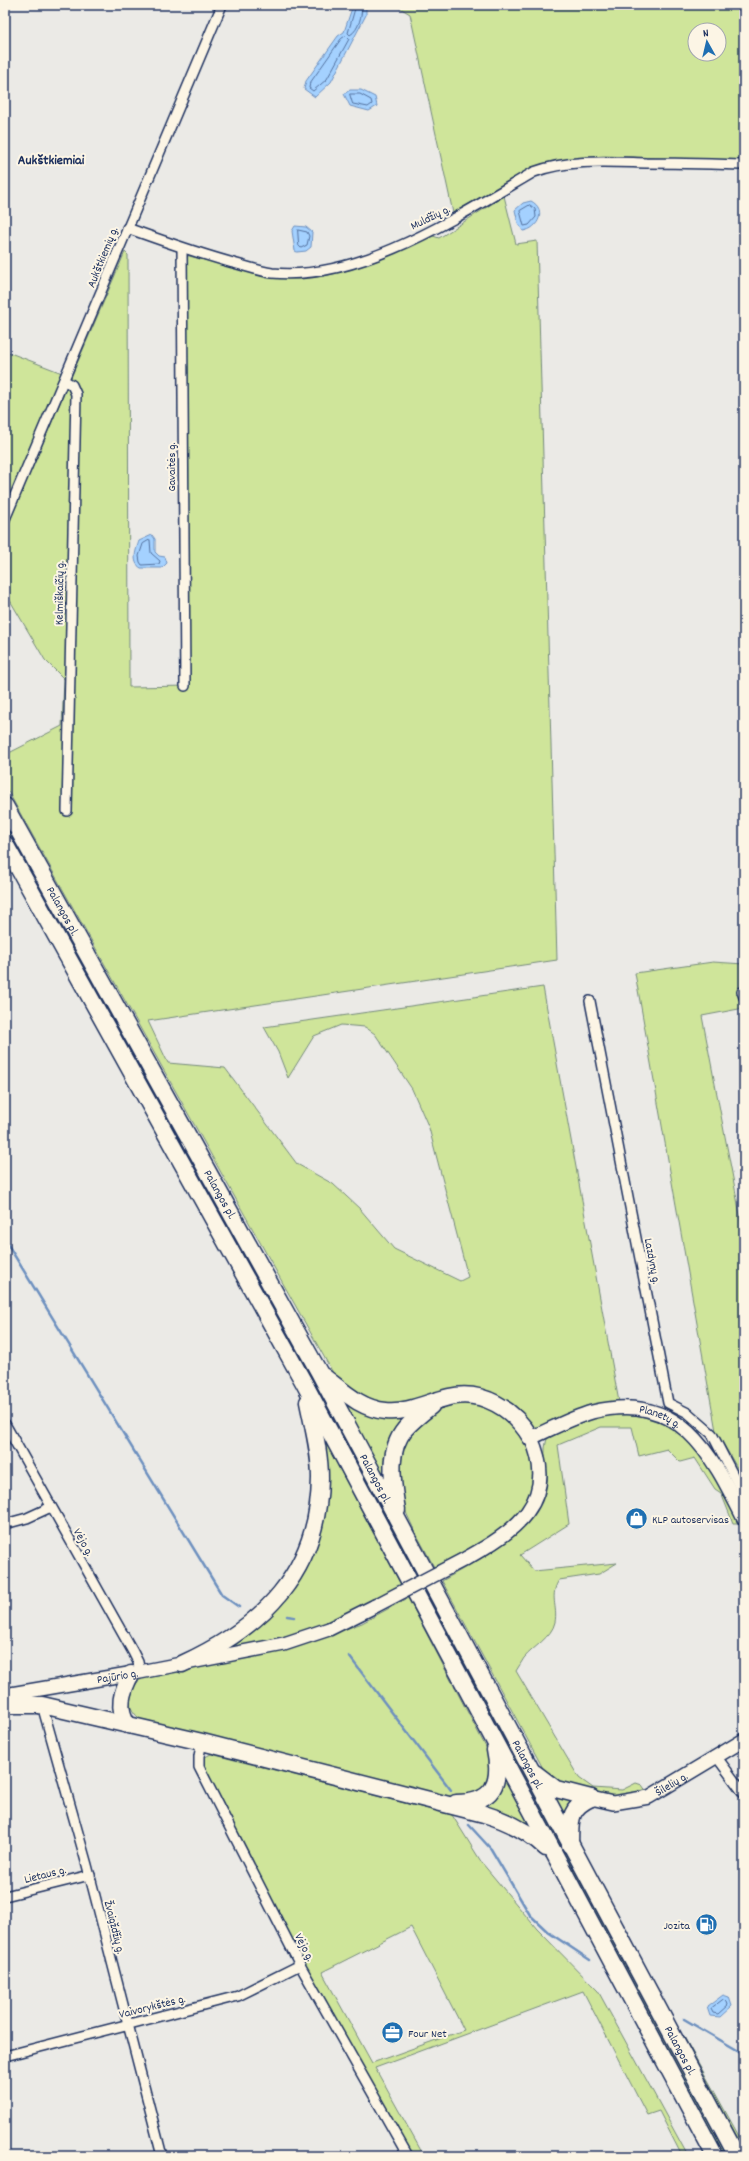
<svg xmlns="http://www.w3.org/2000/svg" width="749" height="2161" font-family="Dekko,sans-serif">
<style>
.green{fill:#cfe59a;stroke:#758a7c;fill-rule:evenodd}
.water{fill:#a4d1ff;stroke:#6d90bf}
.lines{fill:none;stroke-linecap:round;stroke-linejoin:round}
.shore{stroke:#52709e;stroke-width:1}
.stream{stroke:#6d90bf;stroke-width:2.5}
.minor-casing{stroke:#1b2f5e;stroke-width:12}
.secondary-casing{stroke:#1b2f5e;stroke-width:16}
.trunk-casing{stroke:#1b2f5e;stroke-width:19}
.minor{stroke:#fcf5e5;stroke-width:9}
.secondary{stroke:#fcf5e5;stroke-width:13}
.trunk{stroke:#fcf5e5;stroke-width:16}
.secondary-bridge-casing{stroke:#1b2f5e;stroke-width:16;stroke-linecap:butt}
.secondary-bridge{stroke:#fcf5e5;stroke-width:13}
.labels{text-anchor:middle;stroke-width:4;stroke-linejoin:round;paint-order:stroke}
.street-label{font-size:12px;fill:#1b2f5e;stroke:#fcf5e5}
.poi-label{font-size:12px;fill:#1b2f5e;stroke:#fcf5e5;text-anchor:start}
.quarter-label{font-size:14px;font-weight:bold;fill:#1b2f5e;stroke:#fcf5e5}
</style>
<rect width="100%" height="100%" fill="#ebeae6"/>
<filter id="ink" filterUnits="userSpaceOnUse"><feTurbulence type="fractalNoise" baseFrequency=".025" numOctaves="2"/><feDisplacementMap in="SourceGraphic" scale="8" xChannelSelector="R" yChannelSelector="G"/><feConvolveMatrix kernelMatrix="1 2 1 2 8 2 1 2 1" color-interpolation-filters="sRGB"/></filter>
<g filter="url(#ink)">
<g class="green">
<path d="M395,5H744V161L603,156L562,160L535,167L453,213L410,14ZM695,30H719V54H695Z"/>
<path d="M504,196L516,244L537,241L557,960L148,1021L168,1063L225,1068L297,1164L333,1184L360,1209L394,1249L460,1281L468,1277L429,1128L412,1089L375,1034L365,1027L341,1025L314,1036L288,1078L278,1052L264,1027L543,987L619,1402L541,1428L535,1427L505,1402L372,1404L337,1380L5,786V755L62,726L64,679L45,660L5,592V531L125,252L128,255L129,687L190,686L185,255C223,264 263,278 302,278C342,278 396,252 433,236L439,238Z"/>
<path d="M5,351L62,373L5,508Z"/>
<path d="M5,819L332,1410L729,2156H722L268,1304L5,831Z"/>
<path d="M713,962L744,964V1008L702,1016L744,1236V1480L716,1431L635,973Z"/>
<path d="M341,1395L414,1415L389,1488Z"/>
<path d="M471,1403L495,1409L526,1438L533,1459L534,1482L529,1499L510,1524L487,1539L434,1567C424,1547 412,1528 404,1507C401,1500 401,1491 400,1483C393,1433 422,1405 471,1403Z"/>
<path d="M600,1414H635L671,1426L694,1446L713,1469L739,1523H733L721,1493L715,1489L695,1458L680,1462L667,1449L639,1456L632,1427H601L558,1445L569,1524L520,1555L534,1571L617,1563L599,1574L559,1580C549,1596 558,1607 555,1622C552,1637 533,1647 524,1658C521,1662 519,1667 516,1671L579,1778L593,1788L622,1790L636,1783L642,1785L647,1792L607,1798L550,1779L545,1772L442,1581C482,1557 533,1536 545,1486C549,1470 540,1450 549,1435Z"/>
<path d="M320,1432L401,1585L347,1615L294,1634L220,1651L307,1561Z"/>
<path d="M408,1598L490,1755L488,1787L467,1800L441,1796L146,1723C125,1710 125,1695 142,1677L316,1640L362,1623Z"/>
<path d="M211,1754L452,1815L482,1863L537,1929L598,1991L688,2156H682L659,2111L647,2115L583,1991L375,2068L424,2156H413L312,1979L205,1771L202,1763L205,1757ZM411,1927L464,2030L372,2063L322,1972Z"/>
<path d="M502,1770L533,1828L477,1805Z"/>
<path d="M551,1792L576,1799L566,1819Z"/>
<path d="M684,2037L744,2145V2150Z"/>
</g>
<g class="water">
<path d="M353,5H366V15L331,82L315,97L304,89L306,81L338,36L344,32Z"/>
<path d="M350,90H361L375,97L377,106L369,111L350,106L344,94Z"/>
<path d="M531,201C547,209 539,229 523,231L518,223L515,210L523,203Z"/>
<path d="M295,226L306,227L312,232L311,247L306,251L297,252L295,251L292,231Z"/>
<path d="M152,535L155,539V552L159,556L165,557L167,563L162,568H141C131,562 136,550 139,541Z"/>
<path d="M723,1995L729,1997L732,2006L720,2017L710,2016L707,2007Z"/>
</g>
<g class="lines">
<g class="shore">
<path d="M356,5L348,33L350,35C359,30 362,15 362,5"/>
<path d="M346,36L349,39L327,79L313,91L309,88L310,83L341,39Z"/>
<path d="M350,94H360L371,100L372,104L368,107L353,104Z"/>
<path d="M530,205L535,209L536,217L529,225L524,226L520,211Z"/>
<path d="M298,230L307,232L309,236L307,245L301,248L299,246Z"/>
<path d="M150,540L151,553L160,561L159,564L142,565L140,562L139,556L143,544Z"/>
<path d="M724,1999L727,2002L728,2005L718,2014L713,2013L711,2009Z"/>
</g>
<g class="stream">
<path d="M5,1240L222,1595L239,1607"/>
<path d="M287,1616L294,1617"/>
<path d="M349,1656L451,1790"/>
<path d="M469,1825L491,1849L530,1915L548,1932L590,1960"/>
<path d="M684,2019L744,2054"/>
</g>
<defs>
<g id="minor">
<path d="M127,228C163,241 199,254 237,264C248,267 260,271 272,273C360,282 460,215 534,172C570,159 608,162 646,163C679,163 711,164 744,165"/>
<path d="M182,248L185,686"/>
<path d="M65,381L72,385L76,394L67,811"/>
<path d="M5,519L222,5"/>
<path d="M742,992L744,997"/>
<path d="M590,1001L668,1403L688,1413L712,1434L744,1496"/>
<path d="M5,1424L133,1652L138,1662L140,1672"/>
<path d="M5,1524L27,1518L51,1507"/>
<path d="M42,1705L87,1865L162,2156"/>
<path d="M202,1742L199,1756V1767L300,1965L408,2156"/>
<path d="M716,1756L744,1794"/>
<path d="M5,1896L90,1875"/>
<path d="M5,2056L238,1996L300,1965"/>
</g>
<g id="secondary">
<path id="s1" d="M465,1559C514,1532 560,1501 531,1438C551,1429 571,1418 592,1412C680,1390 711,1453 744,1519"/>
<path id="s2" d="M5,1695L140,1672L284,1644L329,1629L375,1606"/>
<path id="s3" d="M591,1798L613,1803L649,1797L744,1740"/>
</g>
<g id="trunk">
<path id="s4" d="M5,806L319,1372L737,2156"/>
<path d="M5,844L304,1383L715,2156"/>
<path d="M323,1376C343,1391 361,1409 386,1411C408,1413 428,1402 449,1397C482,1389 514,1409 531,1438"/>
<path d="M397,1510C393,1484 386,1452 405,1429C413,1420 422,1413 431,1406"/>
<path d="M182,1664C263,1627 319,1572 320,1478C320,1452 313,1427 308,1402"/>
<path d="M5,1705H42L202,1742L484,1814C508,1821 528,1831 546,1848"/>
<path d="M128,1725C116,1708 122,1691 131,1674"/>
<path d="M535,1773L556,1789L591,1798"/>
<path d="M456,1803C493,1803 502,1784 495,1750"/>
<path d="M570,1845C571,1822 567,1809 591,1798"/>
</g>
</defs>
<use href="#minor" class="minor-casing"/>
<use href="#secondary" class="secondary-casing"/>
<use href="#trunk" class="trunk-casing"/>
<use href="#minor" class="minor"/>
<use href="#secondary" class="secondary"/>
<use href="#trunk" class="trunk"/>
<defs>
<path id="secondary-bridge" d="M375,1606L465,1559"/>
</defs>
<use href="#secondary-bridge" class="secondary-bridge-casing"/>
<use href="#secondary-bridge" class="secondary-bridge"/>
</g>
</g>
<defs>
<symbol id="shop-disc" viewBox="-11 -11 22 22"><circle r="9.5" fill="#1f6fb2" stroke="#fcf5e5"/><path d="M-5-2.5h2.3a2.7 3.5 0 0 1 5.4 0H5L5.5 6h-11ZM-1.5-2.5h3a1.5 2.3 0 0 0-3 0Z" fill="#fff"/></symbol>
<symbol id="fuel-disc" viewBox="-11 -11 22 22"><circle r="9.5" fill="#1f6fb2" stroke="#fcf5e5"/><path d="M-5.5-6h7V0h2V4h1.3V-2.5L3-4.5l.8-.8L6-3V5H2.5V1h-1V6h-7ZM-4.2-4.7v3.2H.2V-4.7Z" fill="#fff"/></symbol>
<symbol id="office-disc" viewBox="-11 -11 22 22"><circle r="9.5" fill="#1f6fb2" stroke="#fcf5e5"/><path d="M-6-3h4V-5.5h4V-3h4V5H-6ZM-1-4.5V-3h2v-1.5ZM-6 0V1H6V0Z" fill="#fff"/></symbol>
</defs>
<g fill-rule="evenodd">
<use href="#shop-disc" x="624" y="1506" width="25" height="25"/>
<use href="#fuel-disc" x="694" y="1912" width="25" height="25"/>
<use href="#office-disc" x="380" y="2020" width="25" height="25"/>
</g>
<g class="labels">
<g class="street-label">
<text transform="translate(430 217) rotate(-26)" y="4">Muldžių g.</text>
<text transform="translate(102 257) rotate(-68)" y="4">Aukštkiemių g.</text>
<text transform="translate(171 467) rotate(-90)" y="4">Gavaitės g.</text>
<text transform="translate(59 593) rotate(-89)" y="4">Kelmiškaičių g.</text>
<text dy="4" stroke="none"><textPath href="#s4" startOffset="120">Palangos pl.</textPath></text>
<text dy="4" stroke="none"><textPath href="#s4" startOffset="444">Palangos pl.</textPath></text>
<text transform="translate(653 1261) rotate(79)" y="4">Lazdynų g.</text>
<text dy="4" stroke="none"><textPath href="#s1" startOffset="293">Planetų g.</textPath></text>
<text dy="4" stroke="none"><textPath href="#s4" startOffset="768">Palangos pl.</textPath></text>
<text transform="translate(84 1542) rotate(61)" y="4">Vėjo g.</text>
<text dy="4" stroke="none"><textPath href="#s2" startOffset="114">Pajūrio g.</textPath></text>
<text dy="4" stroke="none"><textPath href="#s4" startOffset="1092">Palangos pl.</textPath></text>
<text dy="4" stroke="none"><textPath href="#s3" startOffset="85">Šilelių g.</textPath></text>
<text transform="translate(45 1874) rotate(-14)" y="4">Lietaus g.</text>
<text transform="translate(115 1927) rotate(76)" y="4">Žvaigždžių g.</text>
<text transform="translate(305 1947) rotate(63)" y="4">Vėjo g.</text>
<text transform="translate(152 2006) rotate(-14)" y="4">Vaivorykštės g.</text>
<text dy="4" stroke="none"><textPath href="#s4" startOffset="1416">Palangos pl.</textPath></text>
</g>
<g class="poi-label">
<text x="652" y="1523">KLP autoservisas</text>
<text x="690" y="1929" text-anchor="end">Jozita</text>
<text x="408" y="2037">Four Net</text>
</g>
<g class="quarter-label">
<text x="51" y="164">Aukštkiemiai</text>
</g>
</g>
<rect width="749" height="2161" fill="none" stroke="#fcf5e5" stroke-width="20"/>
<rect x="10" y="10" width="729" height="2141" fill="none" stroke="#1b2f5e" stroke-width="1.5" filter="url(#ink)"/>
<g transform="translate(707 42) rotate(352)"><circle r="19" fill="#fcf5e5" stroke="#a2a6af"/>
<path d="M0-3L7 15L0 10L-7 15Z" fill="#1f6fb2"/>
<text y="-6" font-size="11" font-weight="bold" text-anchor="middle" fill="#1b2f5e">N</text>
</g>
</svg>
